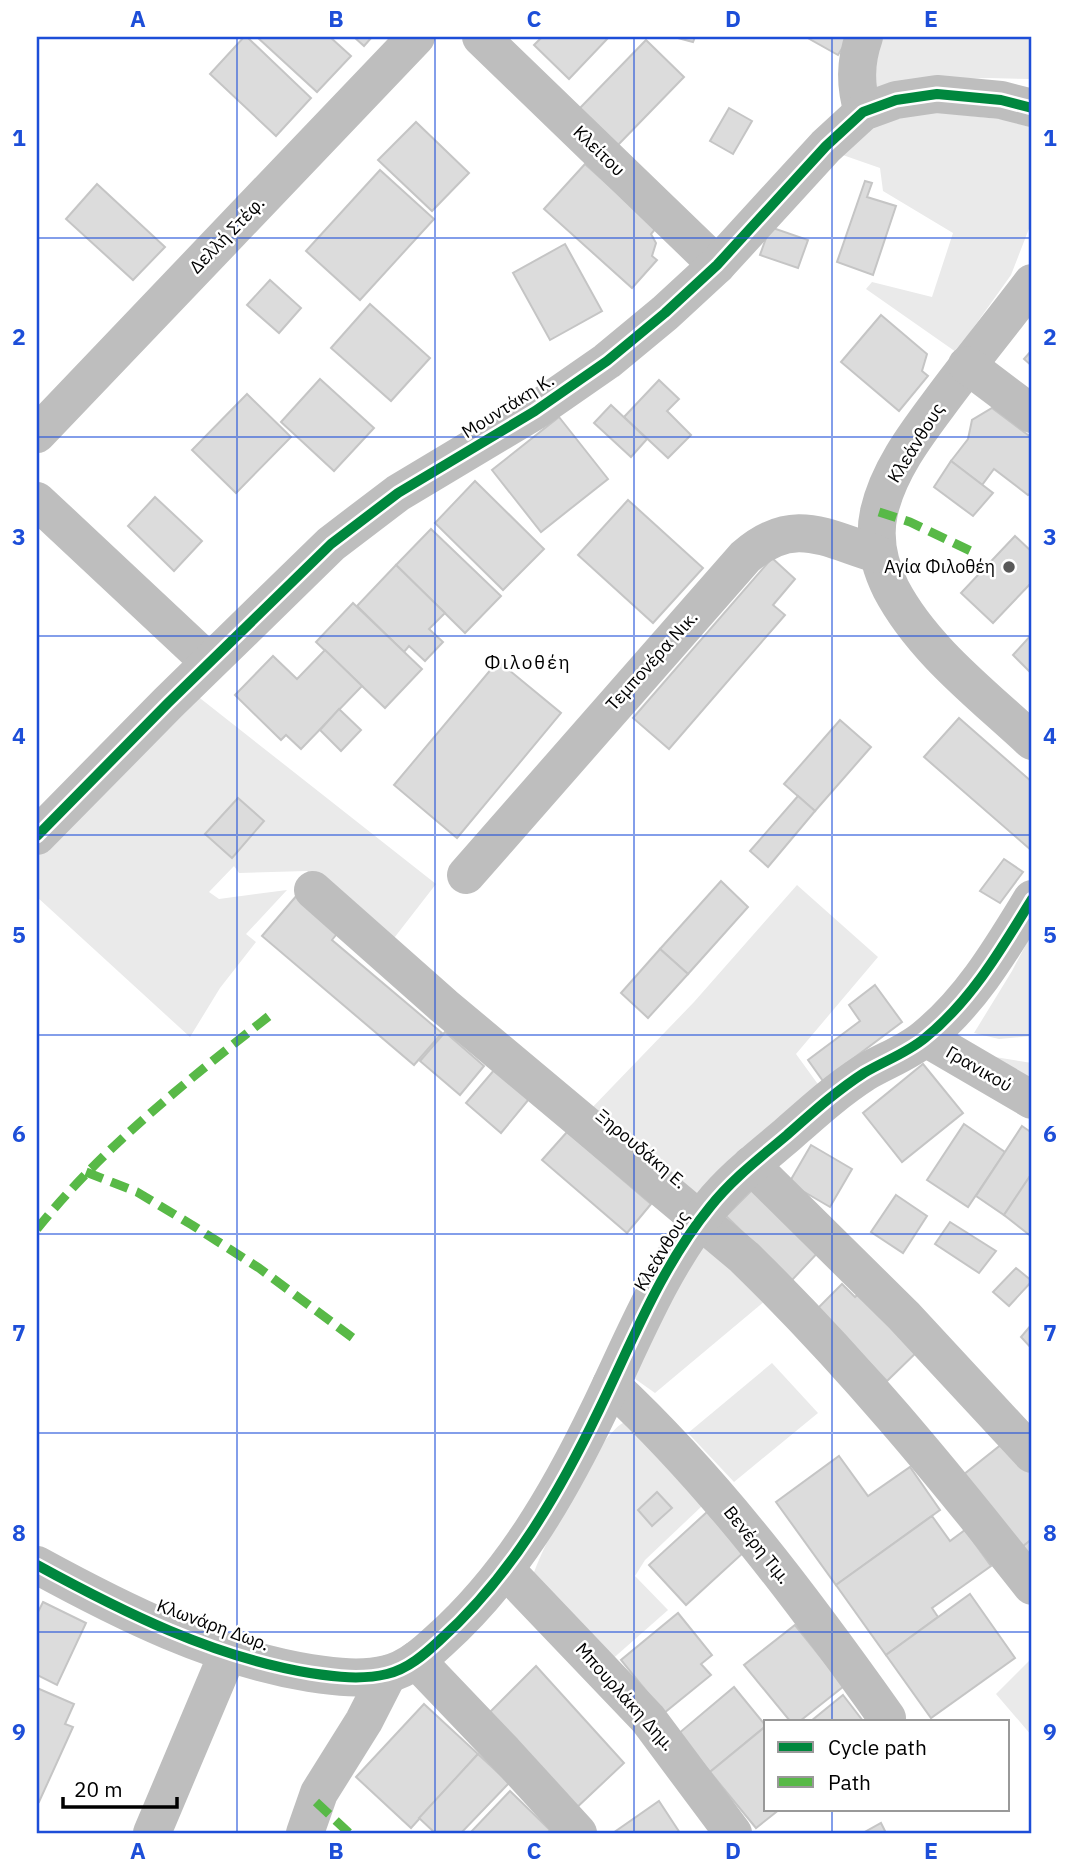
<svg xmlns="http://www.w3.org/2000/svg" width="1069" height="1870" font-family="'IBM Plex Sans',sans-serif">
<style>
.green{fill:#eaeaea}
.building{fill:#dcdcdc;stroke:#c5c5c5;stroke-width:2}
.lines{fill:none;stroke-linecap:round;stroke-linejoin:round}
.minor{stroke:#bebebe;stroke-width:38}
.quiet{stroke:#58b947;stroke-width:9;stroke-dasharray:18 9;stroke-linecap:butt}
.cycleway-casing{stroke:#fff;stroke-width:15}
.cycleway{stroke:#00873e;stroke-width:10}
.grid{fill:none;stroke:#1d4ed8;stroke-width:2;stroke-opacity:0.55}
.poi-dot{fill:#595959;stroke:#fff;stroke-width:2.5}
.labels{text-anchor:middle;stroke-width:5;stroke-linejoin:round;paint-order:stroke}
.street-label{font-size:18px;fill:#000;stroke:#fff}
.poi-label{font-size:18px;fill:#000;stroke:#fff;text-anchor:end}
.neighbourhood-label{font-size:19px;letter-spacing:2px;fill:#000;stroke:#fff}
.neatline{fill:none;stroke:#1d4ed8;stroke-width:2.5}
.grid-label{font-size:23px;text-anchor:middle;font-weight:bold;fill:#1d4ed8}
</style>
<rect width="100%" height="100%" fill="#fff"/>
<g class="green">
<path d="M871,37H1032V79L988,78L921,80L875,93Z"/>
<path d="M937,112L1006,120L1032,128V221L1011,275L956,352L866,289L872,282L932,297L953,233L883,191L880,168L837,153L861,130L891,119Z"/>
<path d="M196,695L436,884L391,942L307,871L239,873L234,866L209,892L219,899L287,890L246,934L256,942L220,988L190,1037L37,897V855Z"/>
<path d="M797,885L878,957L796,1054L820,1087L696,1202L586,1114L694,1002Z"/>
<path d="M1032,933V1036L999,1039L974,1033L1012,971Z"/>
<path d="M995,1057L1032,1063V1083Z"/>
<path d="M706,1236L772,1295L655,1393L631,1376Z"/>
<path d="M772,1363L818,1413L734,1482L688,1433Z"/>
<path d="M625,1422L702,1506L645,1560L635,1576L668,1610L609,1662L533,1575C543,1546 599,1432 625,1422Z"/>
<path d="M1032,1658V1736L996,1694Z"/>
</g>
<g class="building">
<path d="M244,37H247L311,98L276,136L210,74Z"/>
<path d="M257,37H330L351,56L317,92Z"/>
<path d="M354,37H372L364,46Z"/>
<path d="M542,37H609L569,79L534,45Z"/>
<path d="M674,37H695L693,42Z"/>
<path d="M806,37H849L838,55Z"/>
<path d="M646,40L684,77L616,147L578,110Z"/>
<path d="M729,108L752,121L733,154L710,141Z"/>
<path d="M416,122L469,173L432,211L378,160Z"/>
<path d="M585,164L656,228L651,234L656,243L652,256L657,260L632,288L544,209Z"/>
<path d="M380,170L434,219L360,300L306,251Z"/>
<path d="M865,181L872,183L867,197L896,206L873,275L837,262Z"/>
<path d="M97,184L165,247L133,280L66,219Z"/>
<path d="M770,227L808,240L798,268L760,255Z"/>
<path d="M565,244L602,311L550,340L513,273Z"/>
<path d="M270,280L301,308L279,333L247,305Z"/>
<path d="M370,304L430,358L391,401L331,348Z"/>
<path d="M881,315L927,354L922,371L928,376L899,411L841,362Z"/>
<path d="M1032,350V366L1024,359Z"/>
<path d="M320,379L374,428L334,471L281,422Z"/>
<path d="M659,380L679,399L667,411L691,435L668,458L624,417Z"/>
<path d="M247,394L291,437L236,493L192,450Z"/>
<path d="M611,405L647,439L631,457L594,423Z"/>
<path d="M992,408L1032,438V493L1028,495L994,469L982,485L951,461L968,439L972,420Z"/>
<path d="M559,417L608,479L541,532L492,470Z"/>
<path d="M951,461L993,493L973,516L934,487Z"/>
<path d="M475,481L544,549L503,590L435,523Z"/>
<path d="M155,497L202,541L174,571L128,526Z"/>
<path d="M628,500L703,568L653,623L578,555Z"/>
<path d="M431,529L501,596L465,633L396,565Z"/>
<path d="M1015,536L1032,552V582L993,623L961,593Z"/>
<path d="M772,558L795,579L773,605L785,615L669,749L633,718Z"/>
<path d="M396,565L445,613L429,629L443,642L425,661L409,646L404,652L357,606Z"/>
<path d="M353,603L422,669L385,708L316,642Z"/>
<path d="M1032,634V674L1013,655Z"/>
<path d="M325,650L362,686L301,749L286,735L281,740L235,695L273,656L297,679Z"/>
<path d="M498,661L561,713L457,838L394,785Z"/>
<path d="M339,709L361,730L341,751L320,730Z"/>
<path d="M959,718L1032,782L1031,850L924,757Z"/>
<path d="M840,720L871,747L815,811L784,784Z"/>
<path d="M798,796L815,811L768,867L750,851Z"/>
<path d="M238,798L264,821L232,858L205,834Z"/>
<path d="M1004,859L1023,872L1000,903L980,891Z"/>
<path d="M721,881L748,907L688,974L660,949Z"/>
<path d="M298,894L340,930L332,940L442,1033L414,1065L262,936Z"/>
<path d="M660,949L688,974L648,1018L621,993Z"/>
<path d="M875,985L902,1022L823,1081L808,1060L860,1021L849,1005Z"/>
<path d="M445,1032L484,1066L460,1095L420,1061Z"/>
<path d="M923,1064L963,1113L902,1162L863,1113Z"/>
<path d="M495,1069L529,1099L501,1133L466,1103Z"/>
<path d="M964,1124L1005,1152L968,1207L927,1180Z"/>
<path d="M1022,1126L1032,1133V1173L1004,1215L976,1196Z"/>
<path d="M567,1132L651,1204L627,1233L542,1160Z"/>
<path d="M811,1145L852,1169L830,1207L789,1183Z"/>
<path d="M1032,1173V1237L1004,1215Z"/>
<path d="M759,1183L824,1246L792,1280L726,1216Z"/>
<path d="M896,1195L927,1216L903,1253L871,1232Z"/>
<path d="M950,1222L996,1251L979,1273L935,1244Z"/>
<path d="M1016,1268L1032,1281L1009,1306L993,1292Z"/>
<path d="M842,1284L855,1297L865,1288L922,1347L887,1381L817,1309Z"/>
<path d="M1032,1324V1349L1021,1337Z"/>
<path d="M1007,1440L1032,1471V1539L1017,1551L958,1479Z"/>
<path d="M839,1456L868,1496L910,1467L940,1510L836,1585L776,1502Z"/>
<path d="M657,1492L672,1508L652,1526L638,1510Z"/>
<path d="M707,1512L744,1552L686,1605L649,1565Z"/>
<path d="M932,1516L950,1541L965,1530L991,1566L932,1608L938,1617L886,1655L836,1585Z"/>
<path d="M1032,1539V1570L1017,1551Z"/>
<path d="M970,1594L1015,1658L931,1718L886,1655Z"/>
<path d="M43,1602L86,1623L57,1685L37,1675V1614Z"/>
<path d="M678,1613L712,1655L701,1664L711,1675L664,1713L621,1660Z"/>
<path d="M795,1625L844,1686L800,1721H790L744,1665Z"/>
<path d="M536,1666L624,1763L573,1811L484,1718Z"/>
<path d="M734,1687L766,1726L710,1772L678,1734Z"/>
<path d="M37,1688L74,1704L65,1724L73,1727L39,1802L37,1801Z"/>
<path d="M843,1695L863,1721H811Z"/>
<path d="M424,1704L478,1754L411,1828L356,1777Z"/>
<path d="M766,1726V1809H780L756,1828L710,1772Z"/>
<path d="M478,1754L509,1783L461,1833H435L419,1818Z"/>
<path d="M510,1791L550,1830L547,1833H470Z"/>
<path d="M659,1801L680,1833H613Z"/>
<path d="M881,1823L886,1833H863Z"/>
</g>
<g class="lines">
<g class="minor">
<path d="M481,37L717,265"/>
<path d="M863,112C855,87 855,62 864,37"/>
<path d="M1032,283C1001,324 968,364 938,405C914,437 888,472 879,512C873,539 879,565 891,589C923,650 983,695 1032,741"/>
<path d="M967,365L1032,414"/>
<path d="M37,434L416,37"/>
<path d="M37,501L209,662"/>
<path d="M37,836L168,703L331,544L398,493L535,411L607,361L665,313L717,265L826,146L863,112L896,100L937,94L1001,100L1032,108"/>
<path d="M466,875L745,557C793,515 824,538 877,554"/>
<path d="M313,890L444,1006L744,1257C849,1359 942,1472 1032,1586"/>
<path d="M926,1038L1032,1100"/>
<path d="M751,1165L904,1316L1032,1454"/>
<path d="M611,1385C717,1484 804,1601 887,1718"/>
<path d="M37,1565C123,1612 213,1657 310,1673C336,1677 362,1680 387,1674C408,1669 425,1654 440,1640C511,1576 558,1495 599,1410C633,1340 661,1267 710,1207C732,1179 761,1157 787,1135C812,1113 836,1091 864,1073C884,1061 907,1053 925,1038C971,1001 1002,948 1032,899"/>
<path d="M506,1570L648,1719L733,1833"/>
<path d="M416,1660L504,1752L578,1833"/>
<path d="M152,1833L228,1653"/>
<path d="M305,1833L319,1793L364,1721L388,1674"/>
</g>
<g class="quiet">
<path d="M879,512L910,522L977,554"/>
<path d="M86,1172L137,1192L192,1225L259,1268L353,1338"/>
<path d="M37,1229C103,1147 187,1081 269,1016"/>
<path d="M316,1802L349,1833"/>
</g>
<defs>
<g id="cycleway">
<path d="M37,836L168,703L331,544L398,493L535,411L607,361L665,313L717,265L826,146L863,112L896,100L937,94L1001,100L1032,108"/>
<path d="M37,1565C123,1612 213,1657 310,1673C336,1677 362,1680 387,1674C408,1669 425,1654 440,1640C511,1576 558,1495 599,1410C633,1340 661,1267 710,1207C732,1179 761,1157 787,1135C812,1113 836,1091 864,1073C884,1061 907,1053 925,1038C971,1001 1002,948 1032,899"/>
</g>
</defs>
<use href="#cycleway" class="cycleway-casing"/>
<use href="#cycleway" class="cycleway"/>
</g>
<path class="grid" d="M237,37V1833M435,37V1833M634,37V1833M832,37V1721M37,238H1032M37,437H1032M37,636H1032M37,835H1032M37,1035H1032M37,1234H1032M37,1433H1032M37,1632H1032M832,1809V1833"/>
<circle class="poi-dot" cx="1009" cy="567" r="7"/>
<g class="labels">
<g class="street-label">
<text transform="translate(599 151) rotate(44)" y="6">Κλείτου</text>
<text transform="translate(227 235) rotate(-46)" y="6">Δελλή Στέφ.</text>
<text transform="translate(508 406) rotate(-32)" y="6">Μουντάκη Κ.</text>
<text transform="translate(916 443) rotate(-58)" y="6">Κλεάνθους</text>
<text transform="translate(652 661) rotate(-48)" y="6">Τεμπονέρα Νικ.</text>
<text transform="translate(979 1069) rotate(30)" y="6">Γρανικού</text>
<text transform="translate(641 1149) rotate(40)" y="6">Ξηρουδάκη Ε.</text>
<text transform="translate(662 1251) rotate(-59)" y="6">Κλεάνθους</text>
<text transform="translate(757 1545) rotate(51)" y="6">Βενέρη Τιμ.</text>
<text transform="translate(213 1625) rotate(20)" y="6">Κλωνάρη Δωρ.</text>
<text transform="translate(625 1697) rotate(48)" y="6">Μπουρλάκη Δημ.</text>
</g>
<g class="poi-label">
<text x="995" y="573">Αγία Φιλοθέη</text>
</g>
<g class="neighbourhood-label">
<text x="528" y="669">Φιλοθέη</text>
</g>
</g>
<rect width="1069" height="1870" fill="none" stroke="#ffffff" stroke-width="77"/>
<rect x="764" y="1720" width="245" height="91" fill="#ffffff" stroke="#999999" stroke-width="2"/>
<rect x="778" y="1742" width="35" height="10" fill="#00873e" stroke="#999999" stroke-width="2"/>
<text x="828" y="1755" font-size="21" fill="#000000">Cycle path</text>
<rect x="778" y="1777" width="35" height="10" fill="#58b947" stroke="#999999" stroke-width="2"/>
<text x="828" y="1790" font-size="21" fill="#000000">Path</text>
<path d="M63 1797v10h114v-10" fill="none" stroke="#000000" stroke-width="3.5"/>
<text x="74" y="1797" font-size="21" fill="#000000" stroke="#ffffff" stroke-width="5" paint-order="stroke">20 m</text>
<rect x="38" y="38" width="992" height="1794" class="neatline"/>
<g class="grid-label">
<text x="138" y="27">A</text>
<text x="336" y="27">B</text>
<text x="534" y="27">C</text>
<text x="733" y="27">D</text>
<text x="931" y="27">E</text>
<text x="19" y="146">1</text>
<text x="1050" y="146">1</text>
<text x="19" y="345">2</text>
<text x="1050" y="345">2</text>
<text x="19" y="545">3</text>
<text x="1050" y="545">3</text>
<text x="19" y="744">4</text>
<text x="1050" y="744">4</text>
<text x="19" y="943">5</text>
<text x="1050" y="943">5</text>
<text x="19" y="1142">6</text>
<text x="1050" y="1142">6</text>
<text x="19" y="1341">7</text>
<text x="1050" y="1341">7</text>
<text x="19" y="1541">8</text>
<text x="1050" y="1541">8</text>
<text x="19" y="1740">9</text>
<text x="1050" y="1740">9</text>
<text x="138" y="1859">A</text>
<text x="336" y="1859">B</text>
<text x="534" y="1859">C</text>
<text x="733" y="1859">D</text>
<text x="931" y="1859">E</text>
</g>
</svg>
